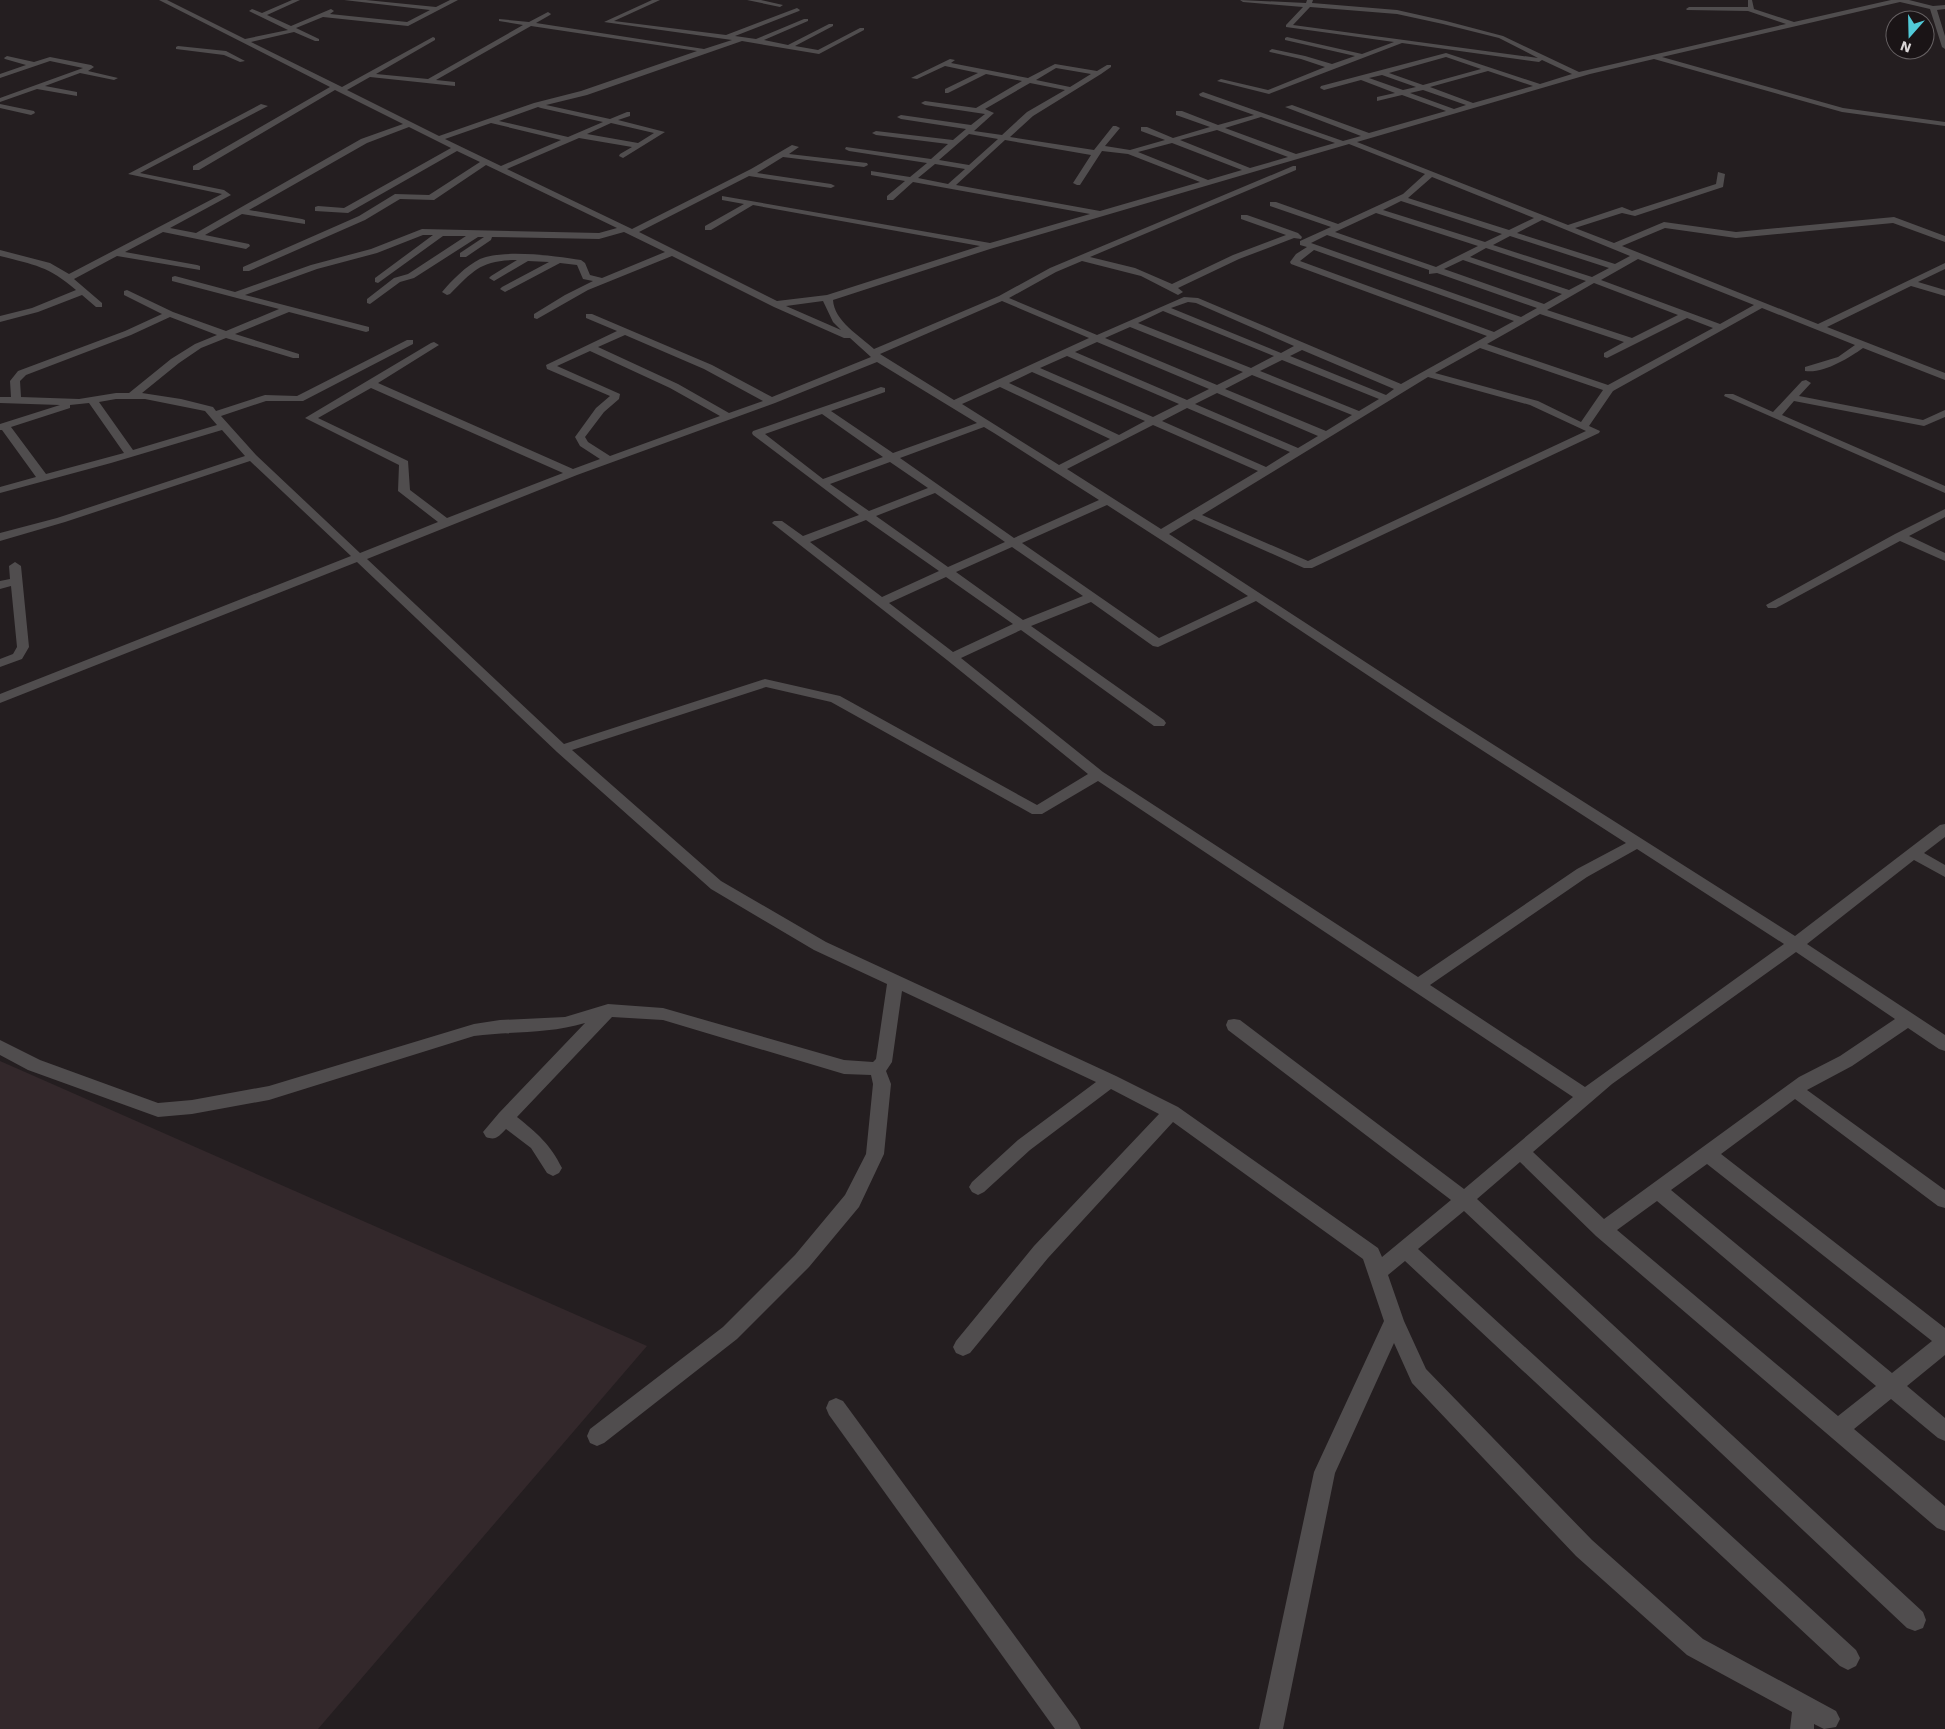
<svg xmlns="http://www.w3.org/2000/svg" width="1945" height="1729" font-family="'Work Sans',sans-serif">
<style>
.built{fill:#33282b}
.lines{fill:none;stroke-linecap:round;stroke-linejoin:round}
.minor{fill:#504d4e;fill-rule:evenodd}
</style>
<rect width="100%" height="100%" fill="#241e20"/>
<path class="built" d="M0,1061L647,1346L318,1729H0Z"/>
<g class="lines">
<g class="minor">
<path d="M159,0H167L245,39L288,30L249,11L252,9L262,13L292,0H300L267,15L291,26L331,9L334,11L330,14L407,22L430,10L344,0H366L436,7L450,0H458L408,26L323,17L296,28L319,39V41H315L294,32L251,42L342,87L433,37L435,38V40L376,74L428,79L523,25L499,21V19L529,22L548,12L551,14L550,15L536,23L704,49L732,40L604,22L652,0H660L614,21L726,35L797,8L800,10L799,11L735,36L756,39L804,19H808V21L764,40L788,45L829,24H833V26L795,46L818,50L860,28H864V30L819,54L742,41L587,95L546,105L610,119L627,112H630V116L618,120L665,132L623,158L619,156L620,154L632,147L579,138L507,169L632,229L751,169L792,145L799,147L789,154L867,163L868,165L864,167L783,157L757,173L831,184L835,186L831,188L749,176L639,232L777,301L827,295L980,246L753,205L711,230H705V226L744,204L722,200V196L990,243L1090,214L913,182L893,200H887V196L905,181L871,175V171L910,177L927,163L849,151L845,149L846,147L931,159L948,144L876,135L872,133L876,131L953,140L966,129L901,119L897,117L901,115L971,125L985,114L925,105L921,103L925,101L976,108L1022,81L986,74L948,93H945V89L978,73L945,66L917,79L911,78L950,59L955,60L951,63L1028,78L1055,64L1097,71L1107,65H1111V67L1101,74L1033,116L1010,137L1094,150L1113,126H1116L1120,128L1105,146L1130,150L1165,140L1141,131V127H1147L1173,138L1210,127L1176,115V111H1182L1218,125L1254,115L1200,96L1199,94L1203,92L1343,141L1361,136L1285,107L1292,105L1369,133L1446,111L1402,95L1377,101V97L1395,93L1361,80L1324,90L1320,88L1321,86L1446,53L1540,84L1572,74L1542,60L1539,62L1402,43L1269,94L1217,81L1221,79L1268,90L1325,67L1301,59L1270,52L1269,51L1272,49L1305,56L1332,64L1355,56L1285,40V38L1287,37L1362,54L1394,42L1286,27V25L1303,7L1243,2L1240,0L1306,3L1307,0H1313L1312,3L1397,10L1446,21L1503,36L1579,72L1786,24L1748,11L1687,10L1686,9L1689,7H1748V0H1752L1754,9L1794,22L1891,0H1909L1933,6L1945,5V9L1937,10L1945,36V49L1942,47L1930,9L1900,2L1662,57L1843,108L1945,122V126L1842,112L1654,59L1590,74L1357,142L1568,225L1622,207L1632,211L1716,184L1718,172L1725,174L1723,187L1635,216L1622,213L1575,228L1614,243L1664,222L1736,232L1894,217L1945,236V242L1893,223L1736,238L1665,228L1622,246L1818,324L1945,263V269L1918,282L1945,290V296L1911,286L1827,327L1945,373V380L1863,348C1849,358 1823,374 1805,371V367L1838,357L1855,345L1762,308L1613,391L1589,426L1600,431L1599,433L1312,568H1304L1194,519L1169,534L1442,712L1795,936L1940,825L1945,824V837L1924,853L1945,865V877L1914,860L1807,944L1945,1035V1051L1939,1049L1908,1028L1852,1066L1807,1090L1945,1190V1208L1938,1206L1795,1099L1721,1154L1945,1328V1355L1907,1386L1945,1418V1441L1938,1438L1891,1399L1854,1429L1945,1506V1531L1937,1528L1596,1236L1520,1162L1477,1199L1923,1612L1926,1620L1923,1628L1915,1631L1907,1628L1464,1211L1418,1249L1856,1650L1860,1658L1856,1666L1848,1670L1840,1666L1405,1261L1388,1275L1404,1321L1426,1369L1592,1540L1703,1639L1836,1711L1840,1719L1836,1727L1824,1729L1814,1724V1729H1790L1792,1712L1687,1655L1576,1556L1412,1383L1394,1343L1335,1473L1283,1729H1259L1314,1472L1384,1321L1363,1259L1173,1122L1048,1258L970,1353L963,1356L956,1353L953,1347L956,1341L1034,1246L1159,1114L1111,1089L1030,1150L984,1192L978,1195L972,1192L969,1187L972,1182L1018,1140L1096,1082L902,991L892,1062L886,1071L891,1084L884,1154L859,1207L809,1267L737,1339L604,1443L597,1446L590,1443L587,1436L590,1429L723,1327L795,1255L845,1195L866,1154L873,1084L871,1075L844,1074L663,1020L612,1017L517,1117C538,1134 550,1144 562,1168L559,1173L553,1176L547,1173L531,1148L506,1129C499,1136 496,1141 486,1137L483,1132L499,1113L585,1023C549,1034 511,1031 474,1036L269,1100L192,1114L158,1117L28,1070L0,1055V1040L40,1060L158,1103L192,1100L269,1086L474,1024L500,1020L565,1017L608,1004L663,1008L844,1060L873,1062L876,1059L887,984L814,950L711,889L557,752L357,562L0,703V694L351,556L250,461L65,522L0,541V533L57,518L245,456L222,430L111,463L0,493V487L36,477L2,430H0V424L60,405L0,403V397H11L10,381L18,371L125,331L162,314L124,295V291L127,290L173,312L226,331L279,309L172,281V277L175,276L235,292L311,265L371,249L422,229L599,233L617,228L486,165L434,200L400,199L365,220L249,271H243V267L359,216L395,194L429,195L480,162L457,151L348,213L315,211V207L318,206L344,208L451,148L409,127L367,143L249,210L302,219L305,220V224L242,214L205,235L249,244L250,246L246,249L163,232L125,252L197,265L200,266V270L117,256L74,279L102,303V307H96L82,295L38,312L0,322V316L32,308L76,290C48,266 35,265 0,256V250L50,263L69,274L222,194L128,174L261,104L268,106L140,173L224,190L231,195L170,228L196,233L361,139L403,124L335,90L199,170H193V166L330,87ZM1310,7L1397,14L1443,24L1499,38L1538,58L1293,25ZM531,26L697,51L581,91L534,103L439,136L347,90L370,77L455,86V82L436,80ZM1446,57L1481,69L1423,85L1389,73ZM1056,68L1091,74L1070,87L1036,80ZM1488,71L1533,86L1473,103L1430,87ZM1382,75L1416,87L1403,90L1369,78ZM1030,83L1065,90L1027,112L1002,135L974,131L994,113L985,109ZM1423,90L1466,105L1454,109L1410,93ZM538,107L541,108L603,122L568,137L499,121ZM1261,117L1335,143L1296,154L1225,128ZM491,123L561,140L501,166L445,139ZM611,123L654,133L638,143L587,134ZM1217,130L1288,157L1250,168L1180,140ZM969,134L998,139L969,165L939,160ZM1005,140L1091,155L1073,183L1077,185H1080L1102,151L1128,154L1200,182L1100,211L956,185ZM1172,143L1242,170L1208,180L1138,152ZM1349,144L1425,174L1403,194L1338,224L1276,202H1270V206L1331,227L1300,241V245L1307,247L1296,254L1290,262L1291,264L1487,336L1401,384L1198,298L1184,297L1097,335L1009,298L1056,272L1082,261L1141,276L1178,295L1183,292L1178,288L1239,259L1294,238L1301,239L1302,237L1298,233L1247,215H1241V219L1286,235L1233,255L1172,284L1135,268L1090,257L1296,170V166H1293L1050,268L999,296L874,349C860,336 834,321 833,300L990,249ZM935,164L965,169L948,184L918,178ZM1432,177L1534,218L1509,230L1408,198ZM1401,201L1502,234L1485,242L1383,210ZM1376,213L1478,246L1436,267L1335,232ZM1542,220L1630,256L1615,264L1517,233ZM624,232L665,252L602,278L590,275L585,263L581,260C556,256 503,249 480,259C466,266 452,280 442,292L447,295L450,294C474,270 481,260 517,260L491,276L489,278L494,281L528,261L549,262L502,287L500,289L505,292L560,263L577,265L583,279L593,281L565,295L534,314V318L537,319L588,290L672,256L774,307L844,338H850L871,357L772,397L712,365L592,314H586V318L617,331L546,365L547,369L610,396L596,408L575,437L580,446L600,459L573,469L378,383L439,345L434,342L431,343L305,418L399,465L398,491L438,522L360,553L256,455L221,416L266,401H303L413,344V340H407L297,396L265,395L216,411L213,407L181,399L142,393L179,363L201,348L226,338L293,358H299V354L235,334L289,312L366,332L369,331V327L245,295L317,269L377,253L423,235H433L375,278V282L378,283L443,236H466L408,274L394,278L367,299V303L370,304L400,282L414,278L478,237H484L460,253V257H466L491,240L492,237L599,239ZM1327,235L1429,270V274L1437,273L1537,308L1521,317L1311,243ZM1510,236L1609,268L1592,277L1493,245ZM1486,248L1586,281L1569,290L1470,257ZM1314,250L1514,321L1494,332L1300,261ZM1638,259L1754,305L1720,324L1601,280ZM1463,260L1562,294L1544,304L1444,269ZM1594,283L1678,315L1632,338L1547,310ZM823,301L833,322L841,330L786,306ZM1002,301L1089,338L954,400L880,354ZM1188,302L1196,303L1294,346L1281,353L1171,308ZM1163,311L1274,356L1251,368L1138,323ZM1540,314L1624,342L1604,353V357L1607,358L1687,318L1713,328L1608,385L1487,344ZM170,317L217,335L195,344L171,359L129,393H116L79,399L21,397L20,381L26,375L131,335ZM1130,327L1243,372L1217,385L1105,338ZM625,335L704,369L763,401L729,413L678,384L598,347ZM1097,342L1209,389L1187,400L1075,352ZM1480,348L1603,390L1581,422L1538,401L1435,373ZM1302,350L1394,389L1386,395L1290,356ZM590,351L670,388L720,416L610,456L588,442L585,437L604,412L619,399L620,394L557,366ZM1067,356L1179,404L1153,417L1040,368ZM1282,360L1379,399L1359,411L1260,371ZM877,362L977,423L893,453L831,411L885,392V388L881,387L753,431L752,433L753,435L859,515L803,536L782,521H774L772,523L947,660L1088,774L1037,805L840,696L765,679L564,744L367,559L577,475L775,403ZM1032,372L1145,421L1119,435L1009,383ZM1252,375L1352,415L1326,431L1225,389ZM1428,377L1530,405L1586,431L1308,561L1202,515ZM1000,387L1110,439L1059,465L962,404ZM371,388L563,473L447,518L410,490L408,461L318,418ZM1217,393L1318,436L1298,448L1195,404ZM116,399H145L205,411L217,425L133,450L99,402ZM89,403L124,453L46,474L11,427L70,408V405ZM1187,408L1290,452L1266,467L1162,421ZM822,414L883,457L823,479L765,434ZM1153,425L1258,471L1161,529L1067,469ZM984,427L994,433L1099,500L1014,538L900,458ZM890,462L928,488L869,511L830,484ZM935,493L1005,542L948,567L876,516ZM1107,505L1248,596L1159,638L1022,543ZM866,520L939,571L882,597L810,542ZM1012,547L1083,596L1023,620L956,572ZM946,577L1013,624L953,652L889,603ZM1256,601L1432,718L1626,843L1577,869L1418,977L1103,772L961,658L1021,630L1154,726H1164L1166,723L1164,720L1031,626L1091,602L1153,646L1158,647ZM766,687L831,702L1032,814H1042L1098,781L1573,1097L1464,1189L1240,1020L1234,1019L1228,1020L1226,1025L1228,1030L1451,1200L1382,1257L1378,1248L1178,1107L1116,1076L826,942L721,881L572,750ZM1637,849L1784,944L1585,1087L1430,985L1587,877ZM1796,952L1895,1019L1840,1056L1799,1077L1604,1219L1533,1152L1612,1084ZM1707,1164L1932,1341L1892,1373L1671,1190ZM1657,1201L1876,1386L1838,1416L1617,1230Z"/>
<path d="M747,0H761L783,5L780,7Z"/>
<path d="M178,46L226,51L245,61L240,62L224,55L176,49V47Z"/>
<path d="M7,56L34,62L50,57L91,65L94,67L88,71L118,78L114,80L80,73L45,86L77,92V96L37,89L0,102V98L83,68L50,61L0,78V74L26,65L5,59L4,58Z"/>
<path d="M0,104L34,111L35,113L31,115L0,108Z"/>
<path d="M1806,380L1811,383L1799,396L1923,420L1945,410V417L1924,426L1794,401L1782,415L1945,486V493L1724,396L1725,394H1733L1773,412L1802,381Z"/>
<path d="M1945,509V517L1909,536L1945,553V561L1900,541L1776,608H1768L1766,605L1895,534Z"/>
<path d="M15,562L21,566L29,647L22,659L0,667V659L13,654L17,647L11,586L0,589V581L10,579L9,566Z"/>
<path d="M836,1398L843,1401L1077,1721L1081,1729H1055L829,1415L826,1408L829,1401Z"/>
</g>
</g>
<g transform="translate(1910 35) rotate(200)"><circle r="24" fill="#1a1416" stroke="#666163"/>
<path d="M0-4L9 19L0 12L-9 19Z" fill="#52cbd9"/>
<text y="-8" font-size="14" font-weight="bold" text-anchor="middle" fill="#d9d5d6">N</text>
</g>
</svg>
